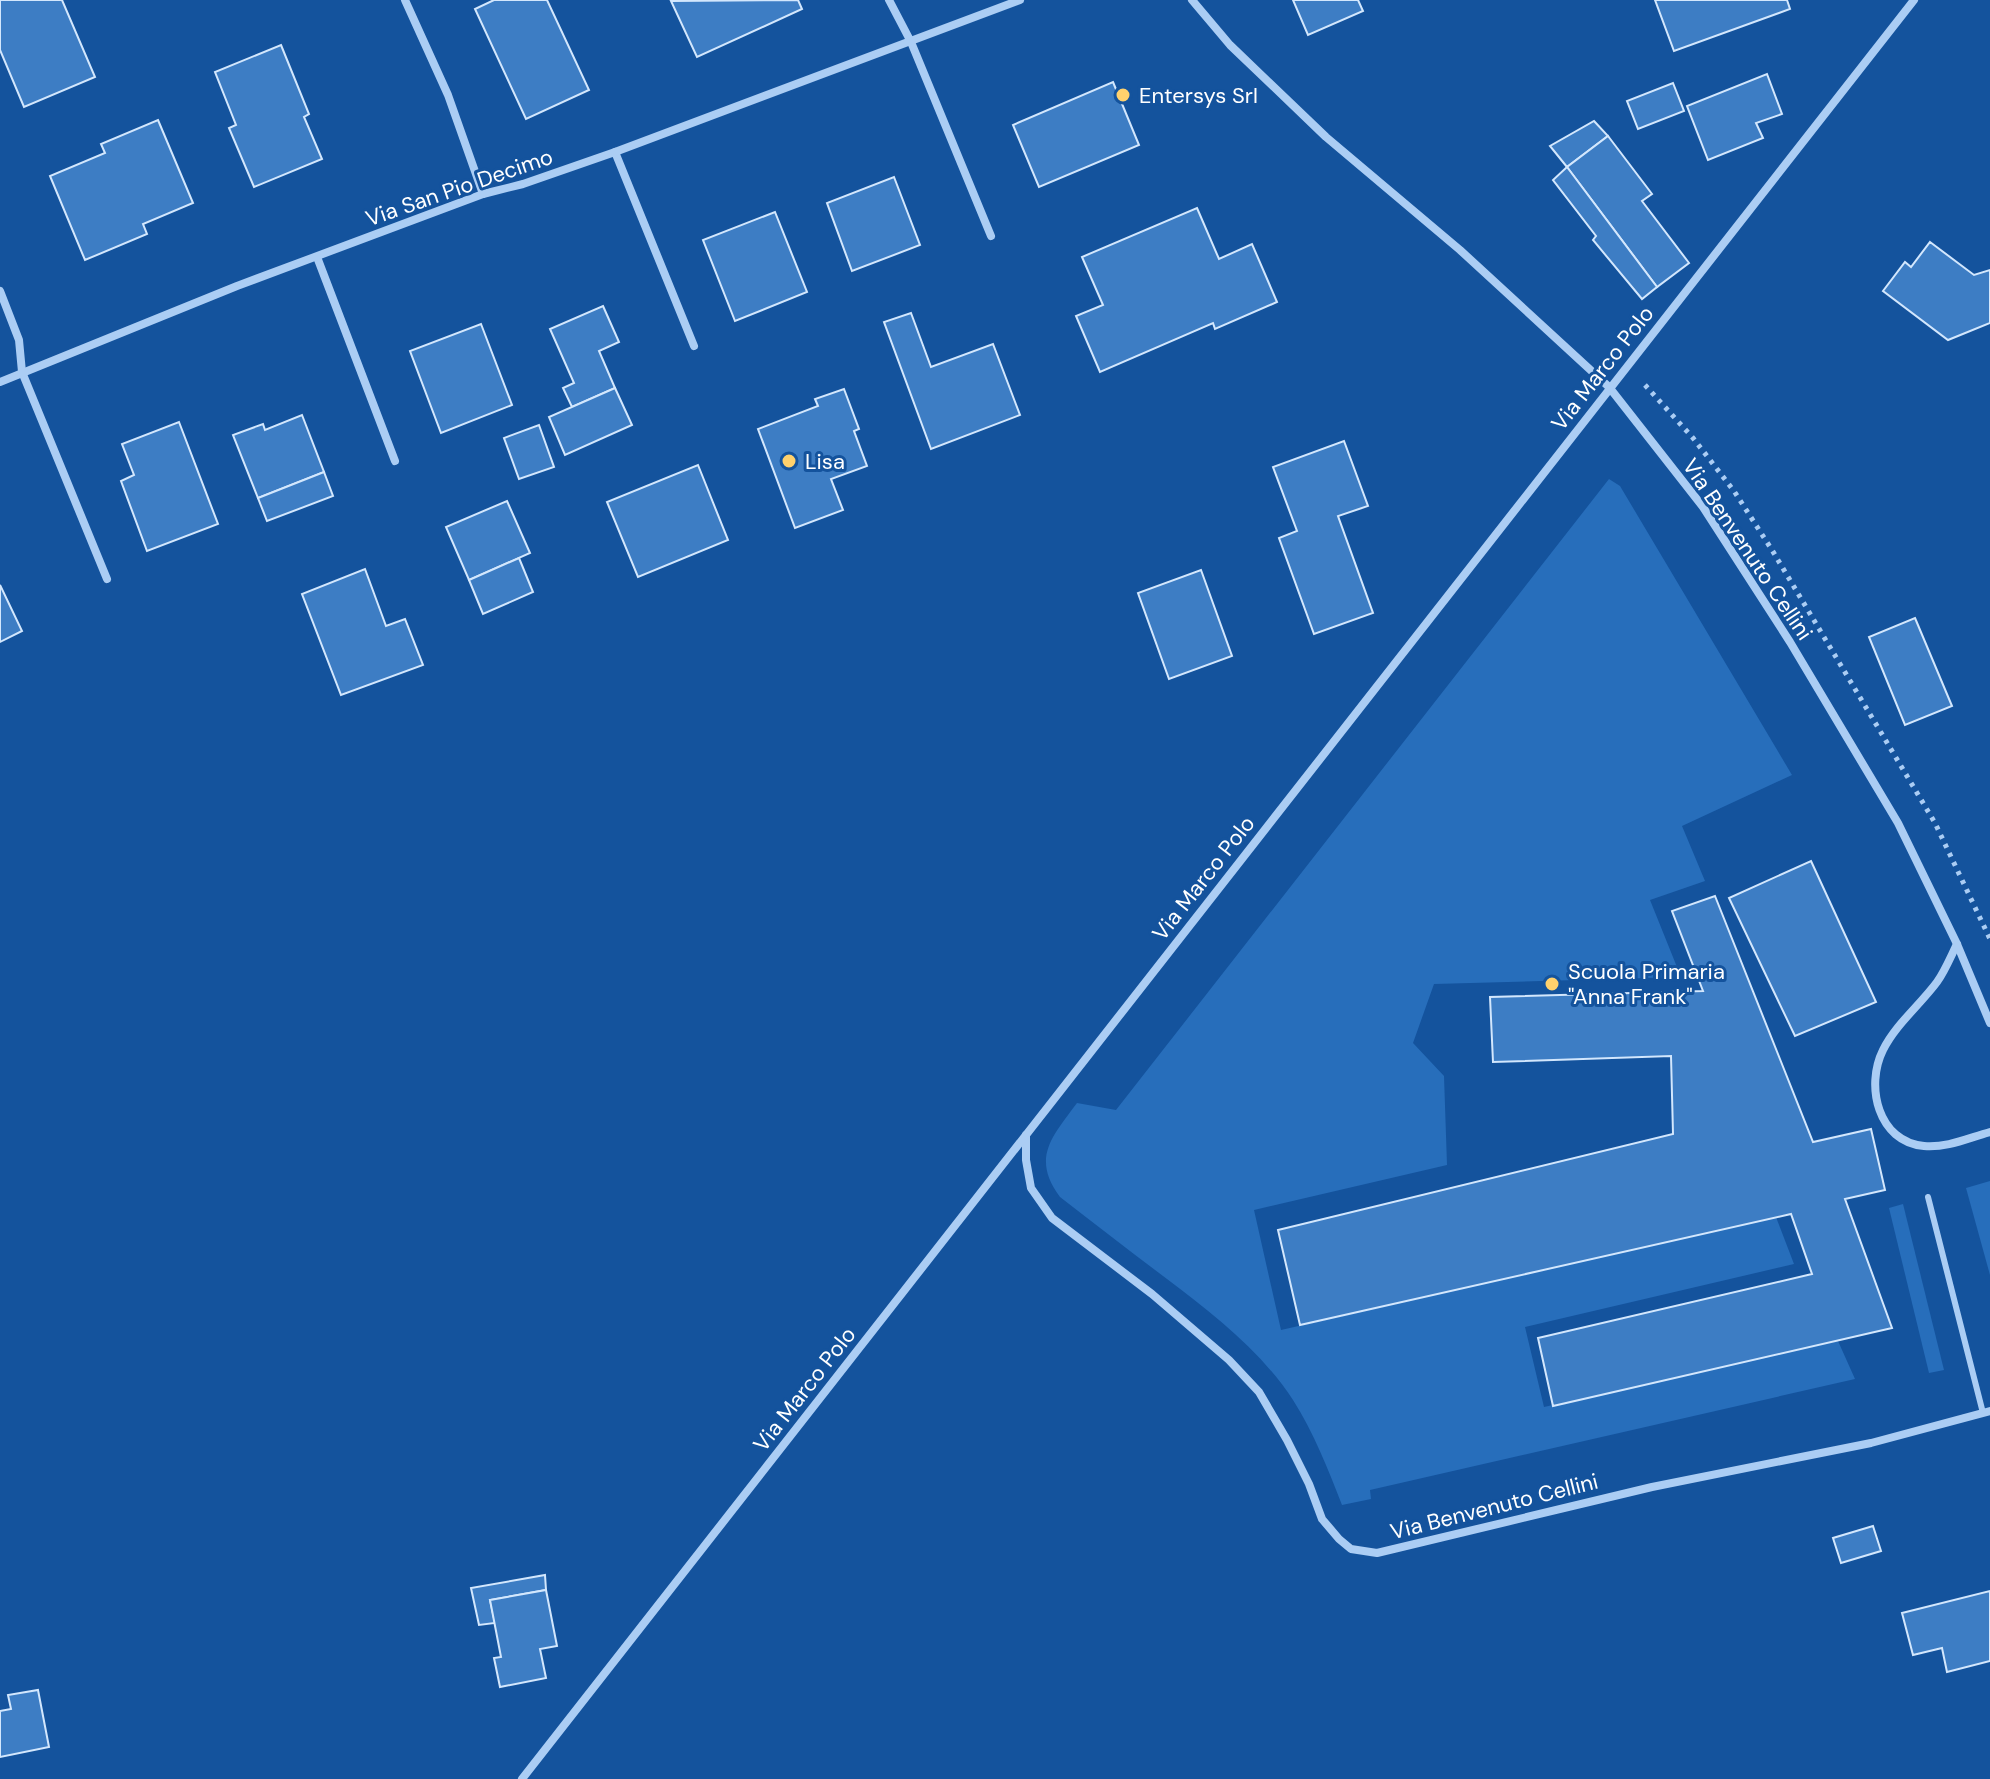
<svg xmlns="http://www.w3.org/2000/svg" width="1990" height="1779" font-family="'DM Sans',sans-serif">
<style>
.green{fill:#276ebb}
.building{fill:#3d7dc4;stroke:#d3e7fd;stroke-width:2}
.lines{fill:none;stroke-linecap:round;stroke-linejoin:round}
.path{stroke:#abcdf4;stroke-width:5;stroke-dasharray:4 6;stroke-linecap:butt}
.service{stroke:#abcdf4;stroke-width:6}
.minor{stroke:#abcdf4;stroke-width:8}
.poi-dot{fill:#ffd16d;stroke:#14539d;stroke-width:3}
.labels{text-anchor:middle;stroke-width:6;stroke-linejoin:round;paint-order:stroke}
.poi-label{font-size:22px;fill:#fff;stroke:#14539d;text-anchor:start}
.street-label{font-size:22px;fill:#fff;stroke:#14539d}
</style>
<rect width="100%" height="100%" fill="#14539d"/>
<g class="green">
<path d="M1609,479L1620,486L1792,775L1682,826L1705,881L1650,900L1681,977L1434,984L1413,1043L1444,1076L1447,1165L1254,1210L1281,1330L1776,1217L1794,1264L1525,1327L1544,1407L1838,1341L1855,1379L1370,1490L1371,1499L1342,1505C1328,1469 1314,1433 1293,1400C1261,1351 1213,1314 1167,1279C1131,1252 1096,1225 1060,1197C1031,1158 1052,1137 1077,1103L1116,1110Z"/>
<path d="M1990,1181V1275L1966,1188Z"/>
<path d="M1903,1204L1944,1370L1929,1373L1889,1208Z"/>
</g>
<g class="building">
<path d="M0,0H62L95,77L24,107L0,50Z"/>
<path d="M494,0H547L589,90L526,119L475,9Z"/>
<path d="M798,0L802,9L697,57L671,1Z"/>
<path d="M1293,0H1358L1363,11L1308,35Z"/>
<path d="M1655,0H1787L1790,9L1674,51Z"/>
<path d="M281,45L309,114L304,117L322,159L254,187L229,128L236,125L215,72Z"/>
<path d="M1767,74L1782,114L1756,123L1763,138L1708,160L1687,106Z"/>
<path d="M1113,82L1139,145L1039,187L1013,125Z"/>
<path d="M1673,83L1684,111L1638,129L1627,101Z"/>
<path d="M158,120L193,203L143,224L147,234L85,260L50,176L105,153L101,144Z"/>
<path d="M1594,121L1608,136L1567,167L1550,146Z"/>
<path d="M1608,136L1652,194L1642,201L1689,263L1657,287L1567,167Z"/>
<path d="M1567,167L1657,287L1642,299L1593,240L1596,236L1553,180Z"/>
<path d="M894,177L920,245L852,271L827,203Z"/>
<path d="M1197,208L1219,259L1252,244L1277,302L1215,329L1213,323L1100,372L1076,316L1103,305L1082,257Z"/>
<path d="M775,212L807,292L735,321L703,240Z"/>
<path d="M1930,242L1974,275L1990,270V323L1948,340L1883,291L1905,262L1911,267Z"/>
<path d="M603,306L619,342L599,351L615,388L572,407L563,388L574,383L550,329Z"/>
<path d="M911,313L931,367L993,344L1020,415L931,449L884,322Z"/>
<path d="M481,324L512,405L441,433L410,351Z"/>
<path d="M615,388L632,425L565,455L549,417Z"/>
<path d="M844,389L859,429L854,431L867,466L831,479L843,510L795,528L758,429L818,406L815,399Z"/>
<path d="M302,415L324,472L258,498L233,435L263,424L265,430Z"/>
<path d="M179,422L218,524L147,551L121,481L134,475L122,444Z"/>
<path d="M539,425L554,467L519,479L504,438Z"/>
<path d="M1344,441L1368,506L1338,516L1373,613L1314,634L1279,538L1297,531L1273,467Z"/>
<path d="M698,465L728,540L638,577L607,502Z"/>
<path d="M324,472L333,496L267,521L258,498Z"/>
<path d="M507,501L530,553L469,580L446,527Z"/>
<path d="M519,558L533,592L483,614L469,580Z"/>
<path d="M365,569L386,626L405,619L423,665L341,695L302,594Z"/>
<path d="M1201,570L1232,656L1169,679L1138,593Z"/>
<path d="M0,585L22,631L0,642Z"/>
<path d="M1915,618L1952,706L1905,725L1869,637Z"/>
<path d="M1811,861L1876,1002L1795,1036L1729,898Z"/>
<path d="M1715,896L1813,1142L1871,1129L1885,1190L1845,1199L1892,1328L1553,1406L1538,1338L1812,1274L1791,1214L1300,1325L1278,1230L1673,1134L1671,1056L1493,1062L1490,997L1703,991L1672,911Z"/>
<path d="M1873,1526L1881,1551L1841,1563L1833,1538Z"/>
<path d="M545,1575L546,1590L490,1600L495,1623L479,1625L471,1588Z"/>
<path d="M546,1590L557,1646L540,1649L546,1678L500,1687L494,1658L501,1657L490,1600Z"/>
<path d="M1990,1591V1661L1947,1672L1942,1648L1913,1655L1902,1613Z"/>
<path d="M38,1690L49,1747L0,1757V1711L11,1709L8,1695Z"/>
</g>
<g class="lines">
<path class="path" d="M1645,385L1693,438L1734,491L1772,550L1935,823L1990,939"/>
<path class="service" d="M1928,1197L1983,1413"/>
<g class="minor">
<path d="M405,0L448,95L483,194"/>
<path d="M889,0L911,42L991,236"/>
<path d="M1192,0L1230,45L1326,137L1460,250L1609,387L1703,507L1790,642L1898,823L1957,944L1990,1023"/>
<path d="M615,152L694,346"/>
<path d="M317,257L395,461"/>
<path d="M0,291L19,340L22,372L107,579"/>
<path d="M0,382L237,286L483,194L523,184L615,152L1020,0"/>
<path d="M1957,944C1951,956 1945,971 1937,982C1920,1005 1896,1024 1883,1050C1865,1086 1878,1142 1924,1146C1947,1148 1968,1138 1990,1132"/>
<path d="M1026,1135V1160L1031,1188L1052,1218L1152,1294L1229,1360L1259,1392L1287,1440L1309,1484L1322,1519L1339,1539L1351,1549L1377,1553L1652,1487L1871,1443L1990,1411"/>
<path d="M522,1779L1914,0"/>
</g>
</g>
<g class="poi-dot">
<circle cx="1123" cy="95" r="8"/>
<circle cx="789" cy="461" r="8"/>
<circle cx="1552" cy="984" r="8"/>
</g>
<g class="labels">
<g class="poi-label">
<text x="1139" y="103">Entersys Srl</text>
<text x="805" y="469">Lisa</text>
<text x="1568" y="979">Scuola Primaria<tspan x="1568" dy="25">"Anna Frank"</tspan></text>
</g>
<g class="street-label">
<text transform="translate(459 187) rotate(-19)" y="8">Via San Pio Decimo</text>
<text transform="translate(1602 368) rotate(-52)" y="8">Via Marco Polo</text>
<text transform="translate(1748 549) rotate(56)" y="8">Via Benvenuto Cellini</text>
<text transform="translate(1203 878) rotate(-52)" y="8">Via Marco Polo</text>
<text transform="translate(804 1389) rotate(-52)" y="8">Via Marco Polo</text>
<text transform="translate(1494 1506) rotate(-14)" y="8">Via Benvenuto Cellini</text>
</g>
</g>
</svg>
